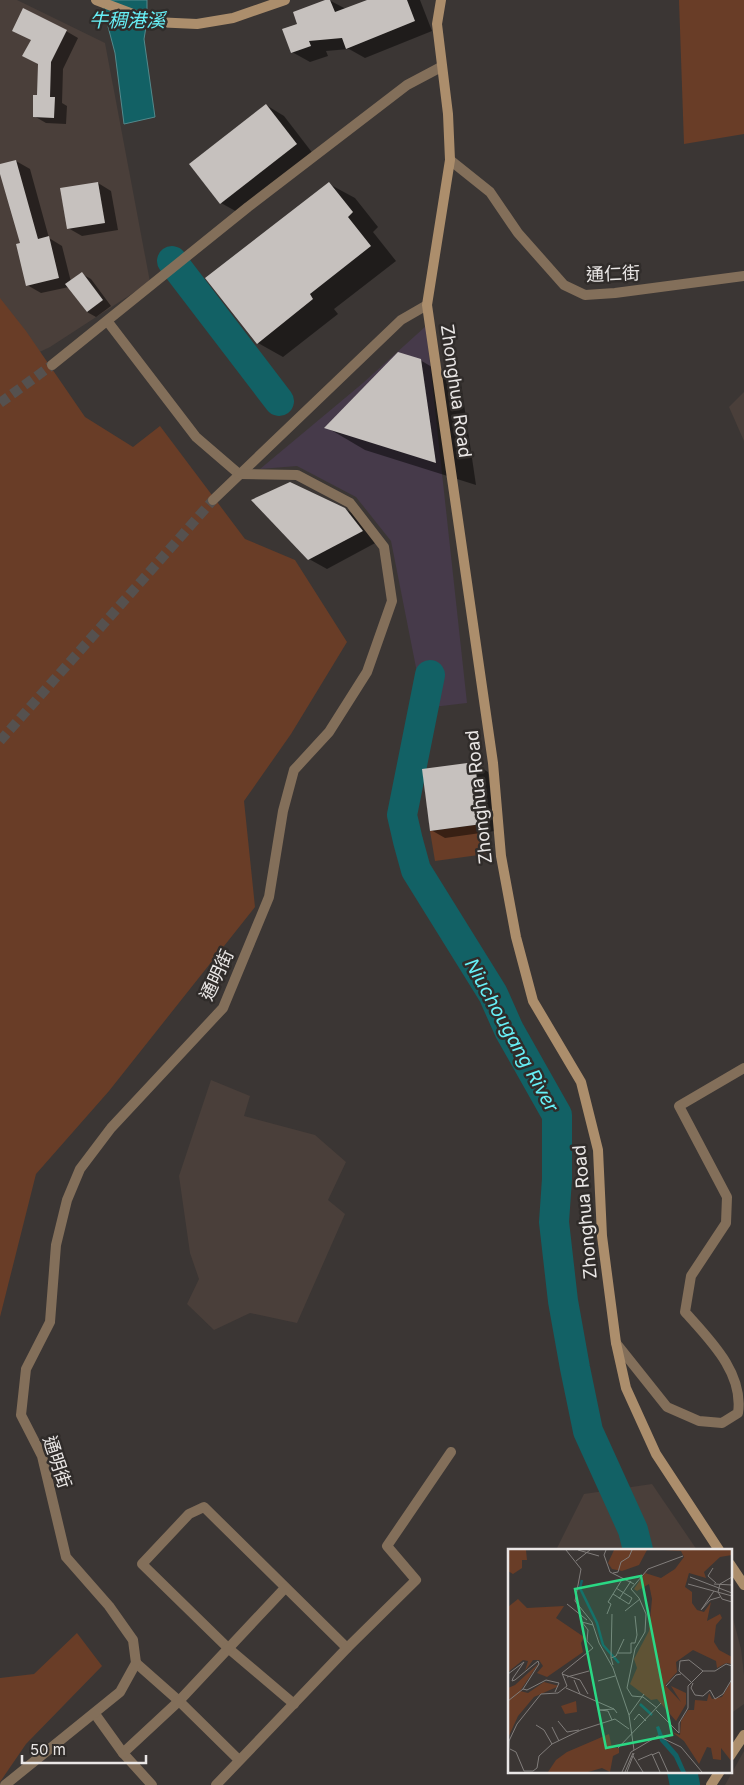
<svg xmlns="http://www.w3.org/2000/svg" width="744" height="1785" font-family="Inter,'Noto Sans TC',sans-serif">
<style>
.commercial{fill:#463a4a}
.built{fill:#4a3f3a}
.green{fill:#693d27}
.water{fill:#126165;stroke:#53898c}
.shadow{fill:#0007}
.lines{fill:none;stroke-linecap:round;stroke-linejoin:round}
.river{stroke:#126165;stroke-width:30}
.building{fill:#c6c1be}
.street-tunnel{stroke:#55514f;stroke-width:10;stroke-dasharray:10 5;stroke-linecap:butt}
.street{stroke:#836f5a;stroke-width:10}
.secondary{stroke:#ac8e6c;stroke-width:10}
.labels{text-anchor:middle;stroke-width:5;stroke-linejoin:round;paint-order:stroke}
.street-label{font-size:18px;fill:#eae7e6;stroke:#302c2a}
.water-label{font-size:19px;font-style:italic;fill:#67f0f7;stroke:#302c2a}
.inset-river{fill:none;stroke:#126165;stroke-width:2.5}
.inset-road{fill:none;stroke:#817d7b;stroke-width:1}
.view{fill:#2ad884;fill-opacity:0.15;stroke:#2ad884;stroke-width:2.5}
.inset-edge{fill:none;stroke:#eae7e6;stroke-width:2.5}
</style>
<rect width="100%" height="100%" fill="#3b3634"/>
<path class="commercial" d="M426,326L467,703L424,708L391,541L356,497L297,466L260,469L363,383Z"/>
<g class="built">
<path d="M0,0H17L105,43L150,282L50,347L0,371Z"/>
<path d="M744,392V441L729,407Z"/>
<path d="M211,1080L250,1096L244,1116L315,1135L346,1162L328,1200L345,1214L297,1323L250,1313L214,1330L187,1304L199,1279L190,1253L179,1176Z"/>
<path d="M652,1484L697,1550H556L584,1494Z"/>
<path d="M730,1607L741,1649L744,1675V1704L730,1714Z"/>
<path d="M744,1751V1785H725Z"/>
</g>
<g class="green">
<path d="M679,0H744V134L684,144Z"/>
<path d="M0,298L26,331L85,417L133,447L160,426L245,539L295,560L347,642L291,734L244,801L255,907L109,1091L36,1174L0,1317Z"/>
<path d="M482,824L486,854L435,861L430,831Z"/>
<path d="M77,1633L102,1666L26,1744L0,1782V1678L34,1674Z"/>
</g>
<path class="water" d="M101,0H147V21L144,39L155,117L124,124L115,53Z"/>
<g class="shadow">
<path d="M329,0L346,9L371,0H420L432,31L365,58L349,49L326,51L328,56L310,62L292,52L298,25Z"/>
<path d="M66,31L78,38L63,69L62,103L67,106L66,124L46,123L34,116L38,96L40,64Z"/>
<path d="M266,105L284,116L314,155L239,213L221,203Z"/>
<path d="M16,161L30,169L49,238L62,246L71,282L82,274L91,279L111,306L96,317L87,312L69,287L41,293L27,285L21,244L0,169V166Z"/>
<path d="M98,183L111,191L118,230L82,236L68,228Z"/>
<path d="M329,184L355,198L378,227L373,232L396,261L334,309L338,314L283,357L258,343Z"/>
<path d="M420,360L461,384L476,485L365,450L326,427Z"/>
<path d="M345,509L363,520L379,541L327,569L309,559Z"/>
<path d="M475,764L488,772L495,831L445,838L431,830Z"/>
</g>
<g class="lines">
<g class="river">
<path d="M172,261L279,401"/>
<path d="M430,675L402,815L408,841L416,870L493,994L509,1030L557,1115V1179L554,1222L563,1301L575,1368L588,1431L633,1530L638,1550"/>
<path d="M682,1771L685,1785"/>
</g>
</g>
<g class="building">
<path d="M325,0H330L335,12L367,0H407L415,21L346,49L342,38L309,41L311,46L291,53L282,29L297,24L293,12Z"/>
<path d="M23,8L67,30L51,62L50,97H55L54,118L33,117V95H37L38,64L22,56L31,40L12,31Z"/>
<path d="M266,104L297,144L220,204L189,164Z"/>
<path d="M16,160L38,239L49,236L59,278L26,286L16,244L20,243L0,174V164Z"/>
<path d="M98,182L105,223L67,229L60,188Z"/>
<path d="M329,182L353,212L348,217L371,246L310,294L313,299L257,344L205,278Z"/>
<path d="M82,272L103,300L87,312L65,284Z"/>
<path d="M398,352L421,359L436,463L324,428Z"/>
<path d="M290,482L345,508L363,531L308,560L251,500Z"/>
<path d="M475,762L482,824L430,831L422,769Z"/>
</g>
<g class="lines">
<g class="street-tunnel">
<path d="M0,403L52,365"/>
<path d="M0,741L213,500"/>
</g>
<g class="street">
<path d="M450,160L490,192L518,233L564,285L585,295L615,293L744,276"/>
<path d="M108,322L196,437L239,474"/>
<path d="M52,365L248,207L407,85L441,67"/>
<path d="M213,500L401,320L427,305"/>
<path d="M616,1343L667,1407L699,1421L722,1423L738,1413C744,1373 710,1340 685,1312L691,1276L726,1223L727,1197L679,1106L744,1068"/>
<path d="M136,1663L179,1701L239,1760"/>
<path d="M294,1704L228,1648L142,1564L189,1514L204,1507L347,1648"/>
<path d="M95,1714L123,1753L152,1785"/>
<path d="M123,1753L179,1701L285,1588"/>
<path d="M5,1785L120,1692L136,1663L133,1640L109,1606L66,1557L42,1456L21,1415L26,1369L50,1322L56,1245L67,1200L80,1169L111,1128L223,1008L269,897L283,811L294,770L329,732L367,672L392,601L384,547L350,503L297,475L239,474"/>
<path d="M216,1785L347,1648L416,1580L387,1546L451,1452"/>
</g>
<g class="secondary">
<path d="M96,0L154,22L197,24L233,18L285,0"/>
<path d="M441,0L437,24L448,114L450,160L427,305L493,763L501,856L516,937L533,1001L581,1082L598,1150L602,1236L616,1343L626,1388L656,1454L719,1550"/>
<path d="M730,1564L744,1585"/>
<path d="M730,1756L744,1735"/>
<path d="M711,1785L720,1771"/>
</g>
</g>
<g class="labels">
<g class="street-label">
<text transform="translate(613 274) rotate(-2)" y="6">通仁街</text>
<text transform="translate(456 391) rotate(82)" y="6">Zhonghua Road</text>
<text transform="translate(479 797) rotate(-96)" y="6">Zhonghua Road</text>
<text transform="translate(217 975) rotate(-65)" y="6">通明街</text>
<text transform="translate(585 1212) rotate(-95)" y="6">Zhonghua Road</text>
<text transform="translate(57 1462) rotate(72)" y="6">通明街</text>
</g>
<g class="water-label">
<text x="127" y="27">牛稠港溪</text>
<text transform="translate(512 1035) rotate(61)" y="7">Niuchougang River</text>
</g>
</g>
<g transform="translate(508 1549)">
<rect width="224" height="224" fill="#3b3634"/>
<path d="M0,1H18L19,11H14V19L5,25L0,22ZM106,1H139L131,16L114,22L104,20L100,14ZM156,1H224V6L212,8L196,23L198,29L181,24L177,38L184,43V54L189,61L196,63L203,53L199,72L212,65L214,69L208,76L206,93L211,101L224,108V115L218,114L209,119L208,112L185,101L168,113L169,123L157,136L173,153L163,137L178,144V155L168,172L149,150L143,151L122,135L129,119L126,110L141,82L144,50L141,35L129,42L126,40L137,24L153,29L167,20L176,8L173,2ZM10,50L19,59L56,57L48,69L76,88L73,94L75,103L39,128L29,124L35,117L31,111H25L17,122L20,112L15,111L0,123V58ZM31,114L12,142L20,144L36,133L51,137L26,148L10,167L0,189V139L7,136ZM224,131V213L213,199V211L205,210L203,199L199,198L191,215L176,192L164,183L172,186L173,172L180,161H186L187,151L199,152L201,144L204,150L214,148ZM68,152L69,163L57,165L53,157ZM101,185L104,199H111V204L105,207L102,223L94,219L80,223H40L48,211L59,203Z" fill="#693d27"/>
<path d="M151,177L156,189L170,205L178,223H173L166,208L152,192L148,178Z" fill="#126165"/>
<path class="inset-river" d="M74,31L72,39L89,74L95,96L111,114M132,155L144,166"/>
<path class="inset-road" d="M58,1L73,20L67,52L84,73L91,94L105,119L121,166L126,201M70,1L91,7M98,1L96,6L102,23L126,35M68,12L82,1M205,19L200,27L208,34M105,24L110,23L113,13L121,8L124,1M182,28L224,44M224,28L212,35L210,43L214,50L224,53M180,35L224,47M206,35L224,36M105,45L121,55L124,49L108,39M111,50L123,32M59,55L79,71M194,60L202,51L212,48M193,61L206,42M117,62L132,50M99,65L103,55L100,53L115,29M110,104H123V94H127L129,86L127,67M103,109L104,65M105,116L103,109L108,107L116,90M195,122H207L218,115L224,117M0,125L16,113L5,129L4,132L7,131L30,112L31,115L15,140L19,141L38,131L51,134L47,143M54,125L72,131L80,145M59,128L81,122M66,131L72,145M90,132L107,127M185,134L183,139L187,146L195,147L202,141L207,150L215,145L224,130M158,137L168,126L173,125M58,139L106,160M135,148L124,147L119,139L127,100L137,83L138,65L131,49L123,40L140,20L175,7M135,148L149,159M0,152L15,140M148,161L171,184V174L180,159V137L195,122L181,111L172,112L171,122L183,133M121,166L136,145M104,171L100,162L92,161L106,160L109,164M126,171L131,165L138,172M50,172L59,183L71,181M28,176L36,181L44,195M44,178L51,192M110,199L153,154M2,200L8,203L16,222H25L29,219L31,207L44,195L73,181L107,170L121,180M144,206L151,203L160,223M125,207L135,223M130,211L144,205L152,223M0,220L1,192L9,175L33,145L50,144L59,137L54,124L85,99L79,92L80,81L74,73L85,76M114,223L123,203L150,187L173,198L194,223M117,223L125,204M119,223L126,204"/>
<path class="view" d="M133,27L164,186L98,199L67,40Z"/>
<rect width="224" height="224" class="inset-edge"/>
</g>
<path d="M22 1755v8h124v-8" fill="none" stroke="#eae7e6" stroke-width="2.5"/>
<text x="30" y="1755" font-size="15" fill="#eae7e6" stroke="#302c2a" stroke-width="4" paint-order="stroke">50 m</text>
</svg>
